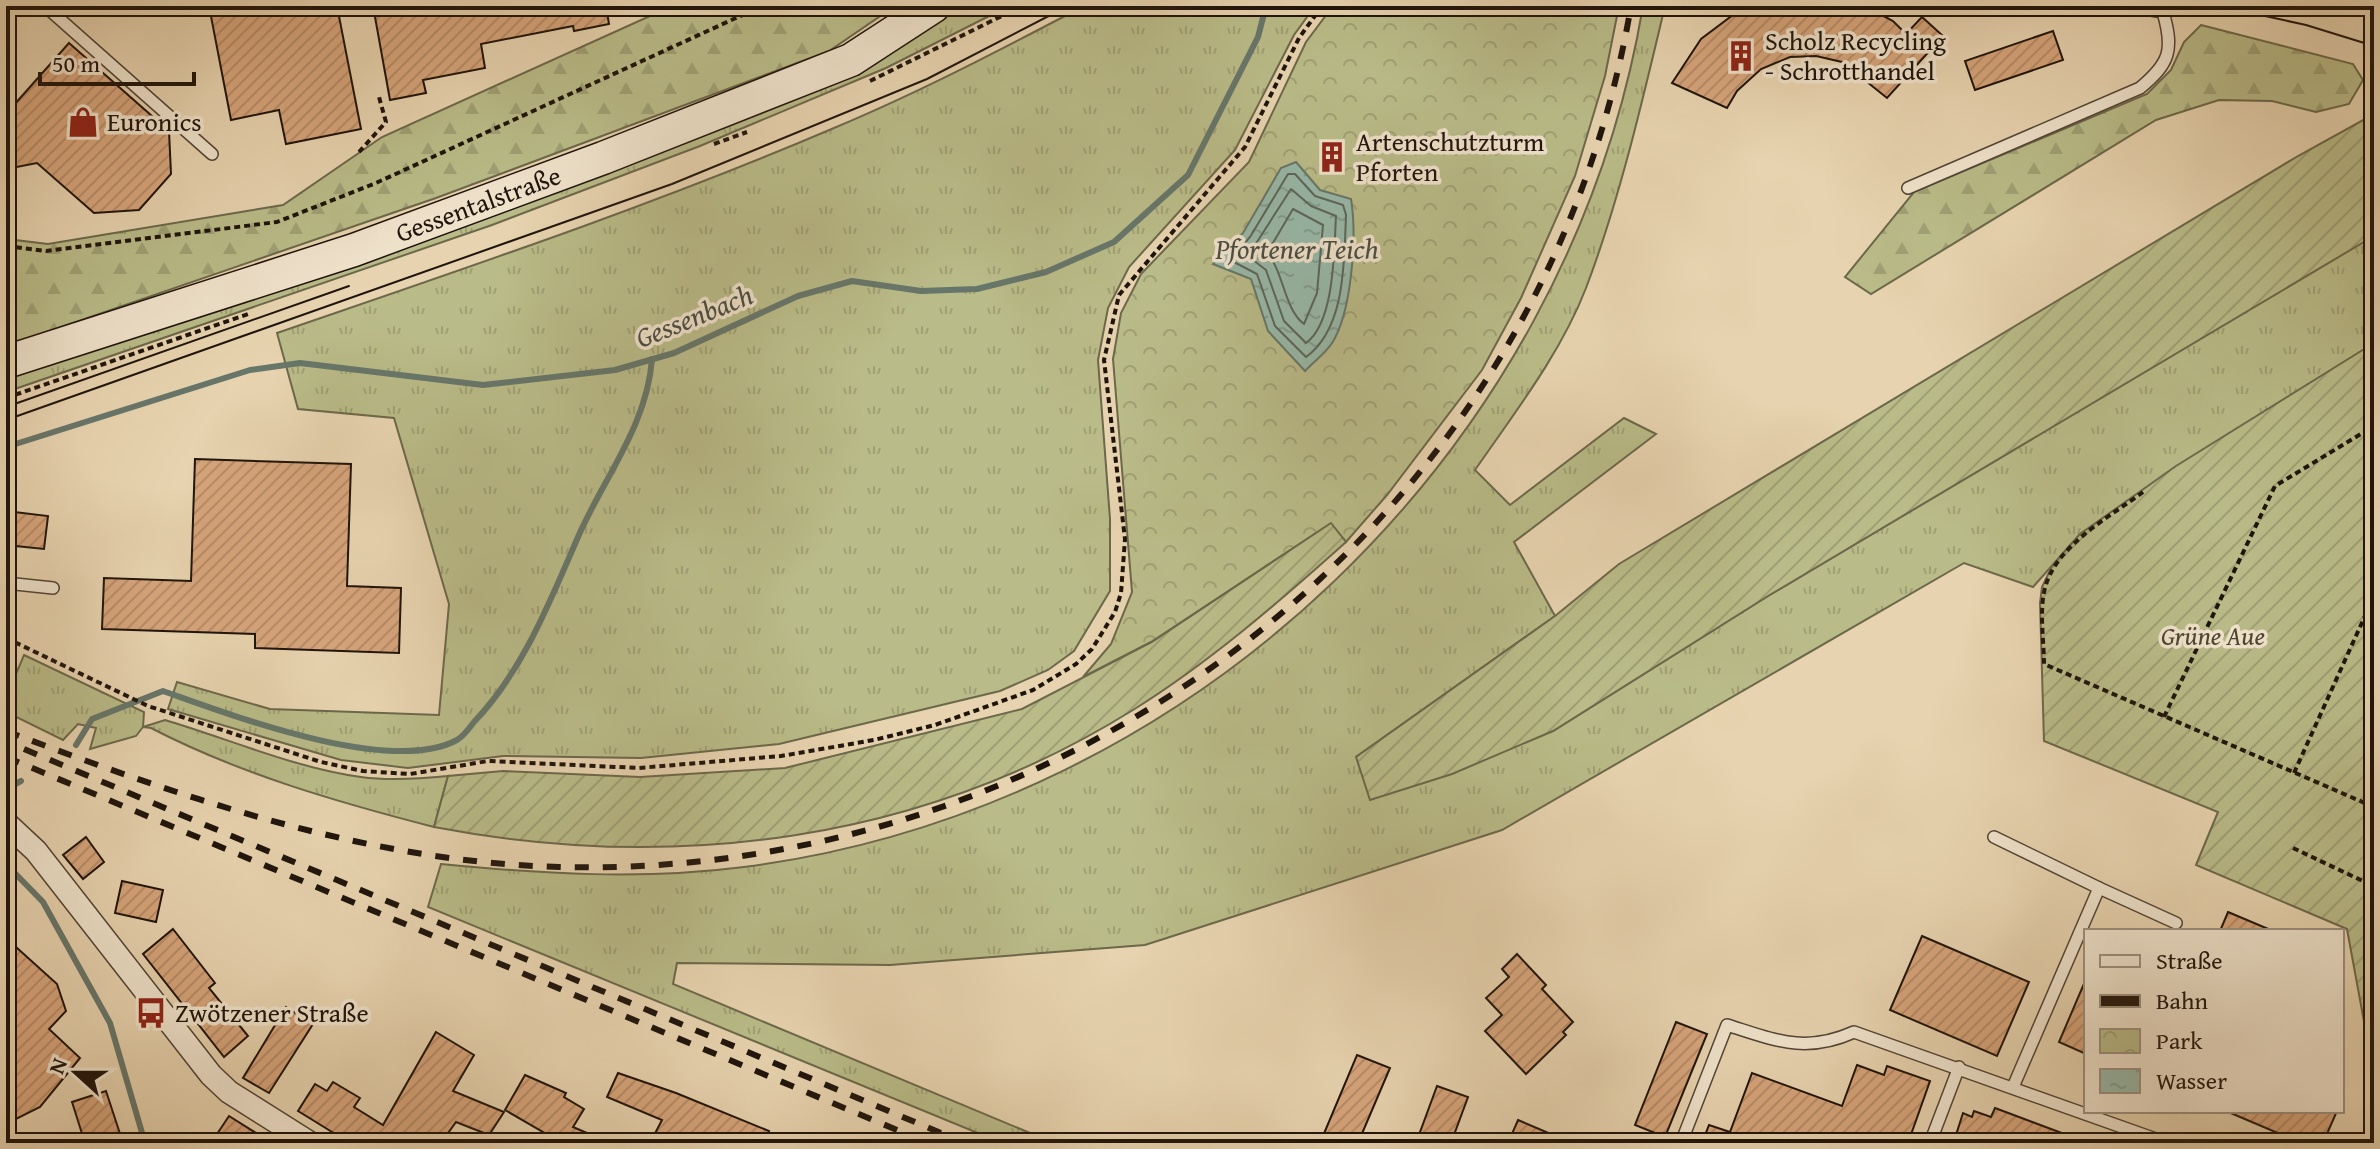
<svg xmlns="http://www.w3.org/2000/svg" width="2380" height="1149" font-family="'Gentium Book Plus',serif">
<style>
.grass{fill:url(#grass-tufts);stroke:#6c684a;stroke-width:2}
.forest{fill:url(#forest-firs);stroke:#6c684a;stroke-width:2}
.park{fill:url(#park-crowns);stroke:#6c684a;stroke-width:2}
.garden{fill:url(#garden-furrows);stroke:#6c684a;stroke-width:2}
.water{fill:url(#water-ripples);stroke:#67766a;stroke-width:2}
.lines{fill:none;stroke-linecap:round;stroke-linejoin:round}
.shore{stroke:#5b665a;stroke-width:2}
.stream{stroke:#67766a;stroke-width:6}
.building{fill:url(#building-hatch);stroke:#1f140c;stroke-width:2}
.lane-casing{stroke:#514435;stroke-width:14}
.street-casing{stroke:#514435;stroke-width:25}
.secondary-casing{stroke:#1f140c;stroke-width:35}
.path{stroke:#1f140c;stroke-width:4;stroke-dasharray:6 4;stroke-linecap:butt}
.lane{stroke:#efe2cb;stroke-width:11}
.street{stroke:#efe2cb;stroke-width:22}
.secondary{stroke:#efe2cb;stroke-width:32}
.tram{stroke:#1f140c;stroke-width:2}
.rail{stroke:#1f140c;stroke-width:6;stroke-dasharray:14 14;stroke-linecap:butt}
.labels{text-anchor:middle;stroke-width:7;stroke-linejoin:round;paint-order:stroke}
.poi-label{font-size:26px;fill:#1f140c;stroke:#efe2cb;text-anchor:start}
.street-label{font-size:26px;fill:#1f140c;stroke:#efe2cb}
.park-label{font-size:26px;font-style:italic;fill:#4d4631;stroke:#efe2cb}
.water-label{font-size:28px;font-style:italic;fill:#494d43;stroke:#efe2cb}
</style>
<defs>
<pattern id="grass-tufts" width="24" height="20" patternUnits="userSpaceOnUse" patternTransform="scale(2)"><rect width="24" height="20" fill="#b9bb88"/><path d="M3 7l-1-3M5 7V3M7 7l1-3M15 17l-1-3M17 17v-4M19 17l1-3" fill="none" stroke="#9fa074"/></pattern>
<pattern id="forest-firs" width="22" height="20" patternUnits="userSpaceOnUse" patternTransform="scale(2)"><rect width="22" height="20" fill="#b9bb88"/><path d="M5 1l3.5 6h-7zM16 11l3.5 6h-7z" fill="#9fa074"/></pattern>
<pattern id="park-crowns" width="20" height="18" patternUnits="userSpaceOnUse" patternTransform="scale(2)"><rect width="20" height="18" fill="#b9bb88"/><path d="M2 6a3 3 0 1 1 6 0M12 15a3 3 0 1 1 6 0" fill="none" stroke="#9fa074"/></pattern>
<pattern id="garden-furrows" width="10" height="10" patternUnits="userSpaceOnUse" patternTransform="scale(2)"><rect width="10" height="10" fill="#b9bb88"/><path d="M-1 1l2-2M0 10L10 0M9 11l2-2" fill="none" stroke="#9fa074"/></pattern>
<pattern id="water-ripples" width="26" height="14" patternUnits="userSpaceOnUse" patternTransform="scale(2)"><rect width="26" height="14" fill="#97b8a8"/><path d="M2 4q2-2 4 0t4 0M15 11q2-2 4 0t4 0" fill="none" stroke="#829d8f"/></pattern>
<pattern id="building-hatch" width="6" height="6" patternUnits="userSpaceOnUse" patternTransform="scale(2)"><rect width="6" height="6" fill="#d6a47a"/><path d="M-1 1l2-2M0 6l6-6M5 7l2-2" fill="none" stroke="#b78c68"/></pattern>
</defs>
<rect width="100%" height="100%" fill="#e7d3af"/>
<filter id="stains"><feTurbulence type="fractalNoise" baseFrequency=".0025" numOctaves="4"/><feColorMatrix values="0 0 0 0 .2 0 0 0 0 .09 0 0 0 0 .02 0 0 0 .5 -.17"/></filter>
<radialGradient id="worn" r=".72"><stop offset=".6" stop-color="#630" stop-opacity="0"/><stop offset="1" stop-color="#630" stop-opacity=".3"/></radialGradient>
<g class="grass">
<path d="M952,6H1009L886,68L700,146L492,225L6,392V373L899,41Z"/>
<path d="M1084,6H1315L1294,35L1235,150L1129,267L1108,308L1098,360L1110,519V591L1074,651L1048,670L1000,691L779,744L641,758L503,756L408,768L341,760L168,709L177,682L270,709L439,715L449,604L394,418L298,409L277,333C463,269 652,206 834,128C920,92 1002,49 1084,6Z"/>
<path d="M1643,6H1665C1643,98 1620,199 1586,288C1561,353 1515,412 1475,470L1510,505L1624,418L1656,434L1514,542L1555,616L1356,757L1553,731L1768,596L2374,235V343L2080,534L2033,587L1964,563L1502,830L1145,945L890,965L677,963L673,984L1054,1143H1002L428,907L441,864C543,874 643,880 744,867C1193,809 1568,451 1643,6Z"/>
<path d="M24,655L144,712L143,727L165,720C229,739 295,768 361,777C390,781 419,779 448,776L434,827C337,802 240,774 151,728L143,727L136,736L90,749L96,728L78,724L63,740L6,712V678L13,681Z"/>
</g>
<g class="forest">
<path d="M672,6H895L829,51L436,198L6,346V239L48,244L283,205L382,137Z"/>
<path d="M2201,25L2353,64L2363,80L2349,104L2316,112L2272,101L2219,100L2156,120L1871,294L1845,277L1914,192L2147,94L2171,70L2184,42Z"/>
</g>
<path class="park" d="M1333,6H1619L1605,76L1575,176L1521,298L1482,370L1387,495L1346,542L1330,524L1151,642L1083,677L1111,644L1132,592L1113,359L1121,313L1141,274L1249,162L1306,42Z"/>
<g class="garden">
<path d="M2374,114V236L1768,596L1553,731L1452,774L1370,800L1356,757L1555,616L1619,564L2298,156Z"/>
<path d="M2374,343V1076L2347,929L2196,865L2218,812L2044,741L2040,603L2042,587L2052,566L2080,534L2176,466Z"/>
<path d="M1331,523L1346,542C1279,602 1210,662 1133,710C921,842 676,873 434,827L448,776L503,771L640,777L785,768L1022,709L1152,642Z"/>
</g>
<path class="water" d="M1296,162L1320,190L1351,199C1357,235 1352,312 1332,343C1326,353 1313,362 1305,371L1268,331L1251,279L1213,264L1243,233L1281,168Z"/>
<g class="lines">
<g class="shore">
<path d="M1288,174H1295L1315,196L1343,205L1346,215C1344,261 1346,328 1306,357L1275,326L1257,274L1230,260L1250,237Z"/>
<path d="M1291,189L1311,206L1336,216C1334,249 1335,322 1306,343L1284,321L1266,270L1248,256Z"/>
<path d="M1293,209L1323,225L1317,293L1304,324C1284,309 1284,272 1267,253Z"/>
</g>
<g class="stream">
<path d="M6,447L250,370L300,363L483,385L615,370L674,353L798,296L852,281L921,291L977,289L1046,272L1114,242L1188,175L1258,37L1266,6"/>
<path d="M76,745L92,719L163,691C231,715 390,776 457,740C464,736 470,727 474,722C523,671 550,601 578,537C604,477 647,426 652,359"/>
<path d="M8,788L21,781"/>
<path d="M6,864L43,902L110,1023L145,1143"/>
</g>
</g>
<g class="building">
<path d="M209,6H337L361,129L286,144L279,110L231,120Z"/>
<path d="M373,6H606L609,24L574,31L573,26L481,44L485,68L423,80L426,93L390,100Z"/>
<path d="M1753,6H1865L1893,21L1906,34L1922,17L1943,36L1887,98L1842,62L1816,56L1790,57L1761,69L1737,91L1727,108L1672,83L1701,39L1737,12Z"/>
<path d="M2053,31L2063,60L1975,90L1965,61Z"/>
<path d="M69,43L169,131L171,174L139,210L94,213L37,163L6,169V114Z"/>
<path d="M195,459L351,464L347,586L401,588L399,653L255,648V634L102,629L104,578L191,581Z"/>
<path d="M6,511L48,516L44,549L6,545Z"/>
<path d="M86,837L104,862L83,879L63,855Z"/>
<path d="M122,881L163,890L156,922L115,913Z"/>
<path d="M2228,912L2273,931H2220Z"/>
<path d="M173,929L215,983L209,988L248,1036L224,1057L143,954Z"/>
<path d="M1922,936L2029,982L1997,1056L1890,1010Z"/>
<path d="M6,938L57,984L66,1011L49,1029L80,1058L40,1107L6,1124Z"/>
<path d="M1517,954L1546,985L1542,989L1573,1022L1563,1032L1566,1035L1526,1074L1485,1031L1502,1015L1486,998L1509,977L1502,969Z"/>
<path d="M2086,979V1054L2059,1042Z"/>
<path d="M286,1007L313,1024L269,1093L243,1078Z"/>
<path d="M1676,1022L1707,1034L1665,1137L1635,1125Z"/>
<path d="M436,1032L474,1055L453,1091L504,1112L489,1135L456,1122L441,1143H350L298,1111L315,1084L327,1091L333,1082L360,1098L354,1107L383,1125Z"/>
<path d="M1357,1055L1390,1068L1358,1143H1320Z"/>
<path d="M1857,1065L1884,1075L1887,1066L1930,1081L1908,1143H1702L1709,1125L1730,1132L1752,1073L1842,1106Z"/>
<path d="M618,1073L676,1093L769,1131L764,1143H650L662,1120L607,1097Z"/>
<path d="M525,1075L566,1093L564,1097L584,1109L573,1127L610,1143H562L505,1110Z"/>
<path d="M1437,1086L1468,1097L1451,1143H1416Z"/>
<path d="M106,1091L123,1143H85L72,1102Z"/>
<path d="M1995,1108L2083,1141V1143H1962L1964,1138L1956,1135L1963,1113L1972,1117L1974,1111L1991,1117Z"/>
<path d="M2226,1111H2337L2323,1143H2301Z"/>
<path d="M229,1116L272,1143H211Z"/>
<path d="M1518,1120L1572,1143H1508Z"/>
</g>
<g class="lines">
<defs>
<g id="lane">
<path d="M45,6L212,154"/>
<path d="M1908,188L2140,88C2170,63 2174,50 2163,12L2128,6"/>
<path d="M6,583L53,588"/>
<path d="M1994,837L2099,888"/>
<path d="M2013,1087L2099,888L2176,923"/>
<path d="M1681,1143L1727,1025C1775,1040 1805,1054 1854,1032L2167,1143"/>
<path d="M1930,1143L1959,1067"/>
</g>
<path id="street" d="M6,823L36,851L211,1075L229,1092L310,1143"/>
<g id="secondary">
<path id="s1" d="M6,362L354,250L603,158L851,60L934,6"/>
</g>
</defs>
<use href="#lane" class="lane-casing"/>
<use href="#street" class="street-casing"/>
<use href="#secondary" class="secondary-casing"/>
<g class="path">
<path d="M870,81L1022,6"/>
<path d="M714,144L747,132"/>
<path d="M359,152L386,122L379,97"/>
<path d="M6,246L46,251L277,222L376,183L762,6"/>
<path d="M6,398L251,313"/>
<path d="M2143,492C2110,517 2056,545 2045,588C2039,611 2044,641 2044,664L2374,807"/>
<path d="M6,638L148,706L321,762L363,771L410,774L488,761L639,768L781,756L874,740L935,725L1033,690L1076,664L1092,649L1115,612L1121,593L1125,539L1104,360L1119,295L1245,147L1299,38L1322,6"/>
<path d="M2164,717L2275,486L2374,426"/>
<path d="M2294,773L2374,596"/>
<path d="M2293,848L2367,883L2374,869"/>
</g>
<use href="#lane" class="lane"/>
<use href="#street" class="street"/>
<use href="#secondary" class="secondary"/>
<g class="tram">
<path d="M2219,6L2306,25L2374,46"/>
<path d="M6,407L349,286"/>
<path d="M6,420L672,184L927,79L1068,6"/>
</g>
<g class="rail">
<path d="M6,731C183,798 368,862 559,867C1075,880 1543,521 1631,6"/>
<path d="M24,749L965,1143"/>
<path d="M6,757L928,1143"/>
</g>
</g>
<defs>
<symbol id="building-bare" viewBox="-9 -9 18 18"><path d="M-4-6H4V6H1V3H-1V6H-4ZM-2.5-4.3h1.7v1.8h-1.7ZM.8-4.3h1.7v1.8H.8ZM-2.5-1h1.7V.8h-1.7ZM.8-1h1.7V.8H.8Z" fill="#8f2418" stroke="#efe2cb" stroke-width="2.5" paint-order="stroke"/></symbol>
<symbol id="shop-bare" viewBox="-9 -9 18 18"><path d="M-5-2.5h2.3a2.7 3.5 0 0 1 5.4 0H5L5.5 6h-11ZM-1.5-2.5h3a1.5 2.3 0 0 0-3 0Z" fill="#8f2418" stroke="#efe2cb" stroke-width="2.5" paint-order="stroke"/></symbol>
<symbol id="bus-bare" viewBox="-9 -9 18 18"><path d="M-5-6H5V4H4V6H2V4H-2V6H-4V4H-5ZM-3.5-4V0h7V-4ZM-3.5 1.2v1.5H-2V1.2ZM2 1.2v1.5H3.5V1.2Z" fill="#8f2418" stroke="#efe2cb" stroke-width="2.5" paint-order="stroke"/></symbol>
</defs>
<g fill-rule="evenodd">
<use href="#building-bare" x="1719" y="34" width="44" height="44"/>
<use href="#shop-bare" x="61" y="100" width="44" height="44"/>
<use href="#building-bare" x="1310" y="135" width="44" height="44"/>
<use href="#bus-bare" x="129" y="991" width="44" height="44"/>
</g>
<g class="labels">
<g class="poi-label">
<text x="1765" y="50">Scholz Recycling<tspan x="1765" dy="30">- Schrotthandel</tspan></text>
<text x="107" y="131">Euronics</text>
<text x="1356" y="151">Artenschutzturm<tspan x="1356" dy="30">Pforten</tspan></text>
<text x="175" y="1022">Zwötzener Straße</text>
</g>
<g class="street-label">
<text dy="9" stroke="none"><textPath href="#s1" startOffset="498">Gessentalstraße</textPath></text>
</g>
<g class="park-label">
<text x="2213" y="645">Grüne Aue</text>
</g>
<g class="water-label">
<text x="1297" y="259">Pfortener Teich</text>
<text transform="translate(694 316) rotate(-22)" y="10">Gessenbach</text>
</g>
</g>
<rect width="2380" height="1149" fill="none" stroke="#e7d3af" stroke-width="32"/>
<rect x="8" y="8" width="2364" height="1133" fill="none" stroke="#1f140c" stroke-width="4"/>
<rect x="16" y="16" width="2348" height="1117" fill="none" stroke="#1f140c" stroke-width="2"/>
<rect x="2084" y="929" width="260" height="184" fill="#efe2cb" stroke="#9c907f" stroke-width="2"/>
<rect x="2100" y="955" width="40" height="12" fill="#efe2cb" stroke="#9c907f" stroke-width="2"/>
<text x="2156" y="969" font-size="24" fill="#1f140c">Straße</text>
<rect x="2100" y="995" width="40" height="12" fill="#1f140c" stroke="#9c907f" stroke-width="2"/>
<text x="2156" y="1009" font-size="24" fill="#1f140c">Bahn</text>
<rect x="2100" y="1029" width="40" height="24" fill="url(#park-crowns)" stroke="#9c907f" stroke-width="2"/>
<text x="2156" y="1049" font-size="24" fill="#1f140c">Park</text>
<rect x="2100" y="1069" width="40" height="24" fill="url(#water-ripples)" stroke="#9c907f" stroke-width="2"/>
<text x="2156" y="1089" font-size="24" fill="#1f140c">Wasser</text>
<g transform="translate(76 1073) rotate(291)" stroke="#efe2cb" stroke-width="6" paint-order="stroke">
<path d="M0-6L14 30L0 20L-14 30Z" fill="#1f140c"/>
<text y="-12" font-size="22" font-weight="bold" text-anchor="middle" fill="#1f140c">N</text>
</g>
<path d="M40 72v12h154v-12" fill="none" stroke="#1f140c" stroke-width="4"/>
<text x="52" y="72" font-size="24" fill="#1f140c" stroke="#efe2cb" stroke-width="6" paint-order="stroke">50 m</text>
<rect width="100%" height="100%" filter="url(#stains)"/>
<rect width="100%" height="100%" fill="url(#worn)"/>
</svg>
